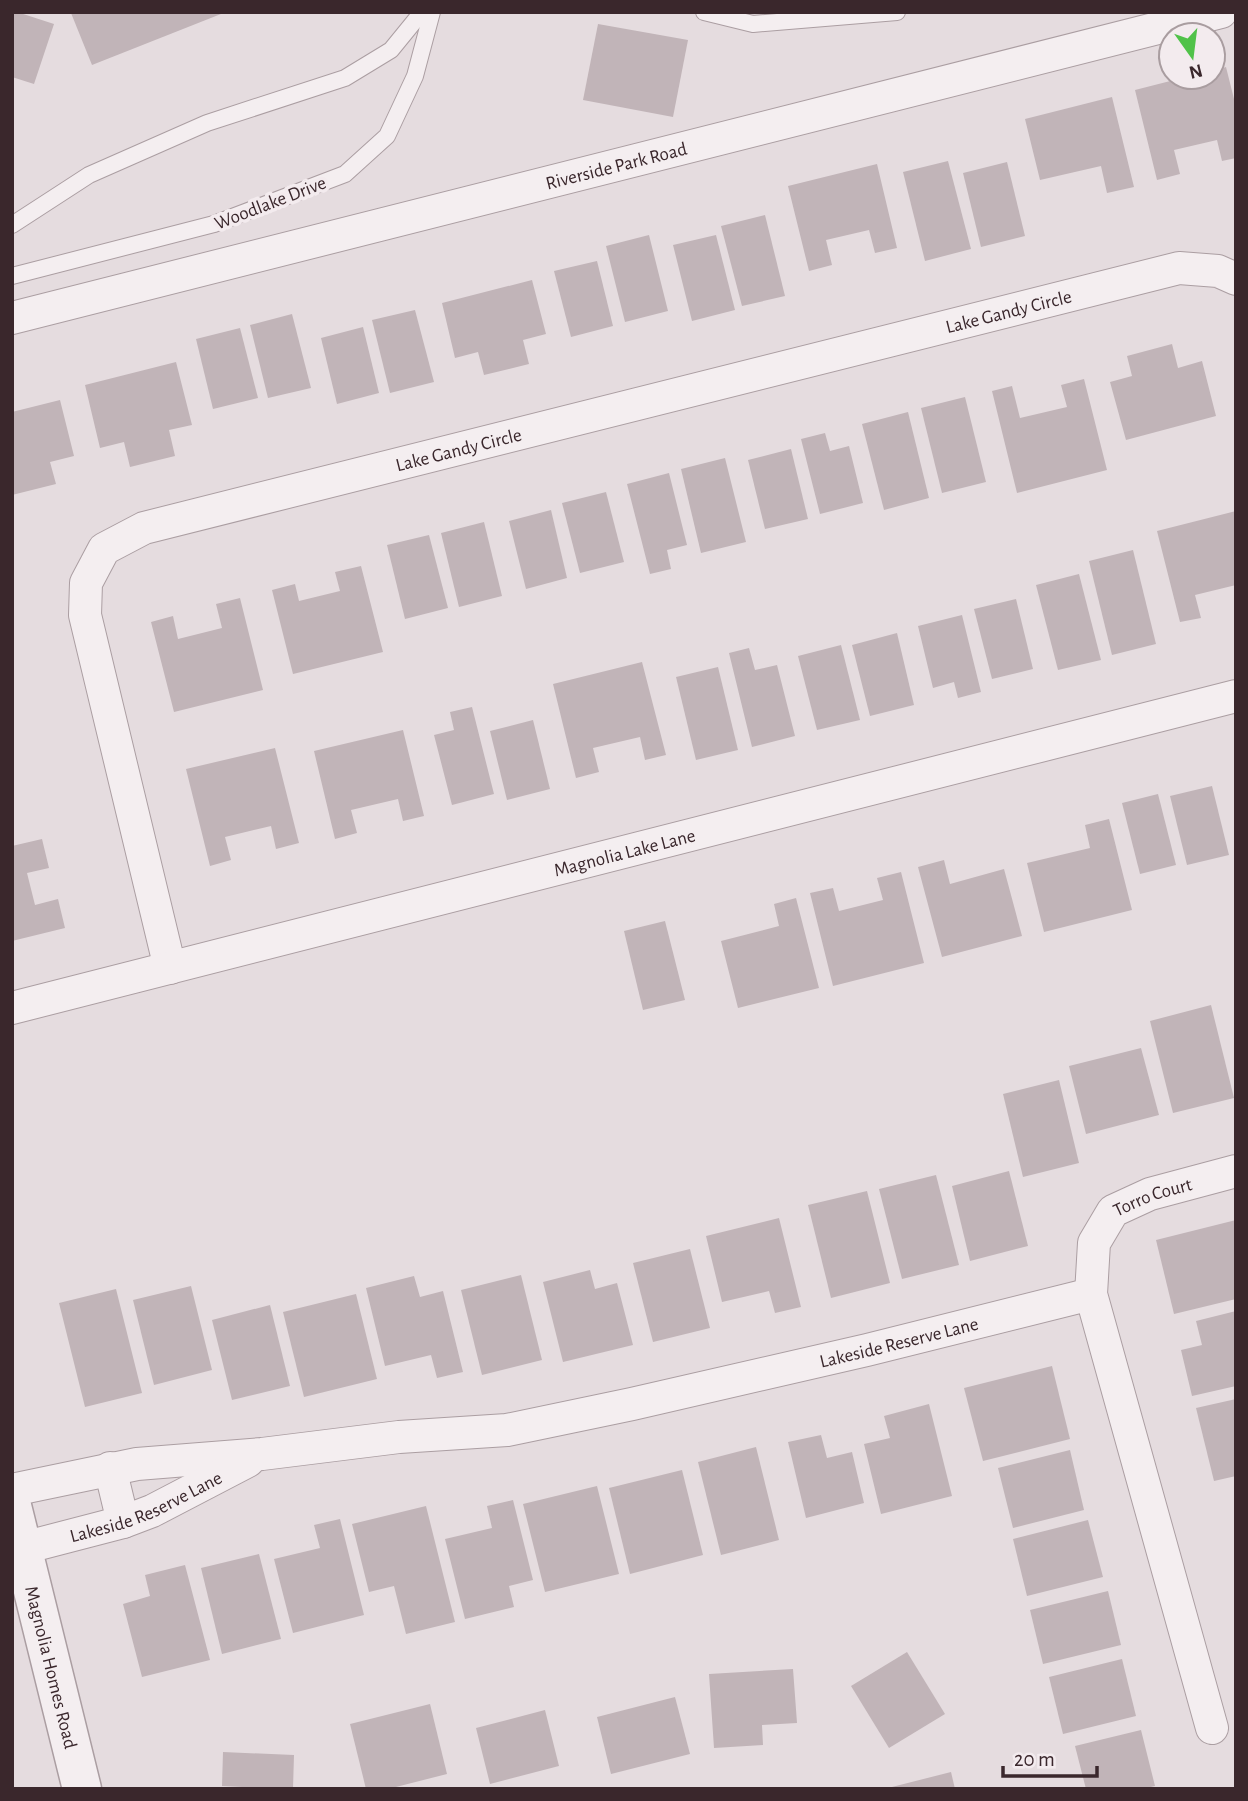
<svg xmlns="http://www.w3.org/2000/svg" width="1248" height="1801" font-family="'Alegreya Sans',sans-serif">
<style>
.building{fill:#c1b4b8}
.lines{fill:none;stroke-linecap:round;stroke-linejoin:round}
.service-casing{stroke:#ab9ea2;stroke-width:18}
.minor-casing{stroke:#ab9ea2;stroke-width:34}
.tertiary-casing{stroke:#ab9ea2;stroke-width:41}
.service{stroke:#f4eef0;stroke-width:16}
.minor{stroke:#f4eef0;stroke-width:32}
.tertiary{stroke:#f4eef0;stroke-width:38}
.labels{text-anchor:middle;stroke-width:7;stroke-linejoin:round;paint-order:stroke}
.street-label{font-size:19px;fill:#3a272c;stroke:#f3ebee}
</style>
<rect width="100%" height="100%" fill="#e5dcdf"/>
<g class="building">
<path d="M12,12H17L54,24L34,84L12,77Z"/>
<path d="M74,12H226L92,65L71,13Z"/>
<path d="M598,24L688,40L673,117L583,100Z"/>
<path d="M1226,67L1236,107V158L1222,161L1217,140L1174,150L1180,174L1157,180L1135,90L1186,77H1213V71Z"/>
<path d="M1112,97L1134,187L1107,193L1101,166L1040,180L1025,119Z"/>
<path d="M948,161L971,249L925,261L903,172Z"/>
<path d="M1007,162L1025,236L981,247L963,173Z"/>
<path d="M877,164L897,248L875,253L869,230L826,240L832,265L809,271L788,186Z"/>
<path d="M765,215L785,296L742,306L721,226Z"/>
<path d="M649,235L668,311L625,322L606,246Z"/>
<path d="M716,235L735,310L692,321L673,245Z"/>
<path d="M597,261L613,326L571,337L554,271Z"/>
<path d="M532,280L546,334L523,340L529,364L484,375L478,352L455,358L442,303Z"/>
<path d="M415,310L434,382L390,393L372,320Z"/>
<path d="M292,314L311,388L268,398L250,325Z"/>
<path d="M363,327L379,393L337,404L321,338Z"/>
<path d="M240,328L258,398L213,409L196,339Z"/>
<path d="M1172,344L1178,368L1202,361L1216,416L1126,440L1110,382L1132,376L1127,356Z"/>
<path d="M176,362L192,425L169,430L175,456L130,467L124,442L100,448L85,385Z"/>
<path d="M1084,379L1107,470L1017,493L992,391L1012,386L1020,418L1067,407L1061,385Z"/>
<path d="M965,397L986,482L942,493L921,408Z"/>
<path d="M60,400L74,456L50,462L56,484L12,495V412Z"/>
<path d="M908,412L929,498L884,510L862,424Z"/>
<path d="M825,433L830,451L849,446L863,503L820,514L801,439Z"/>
<path d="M791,449L808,519L765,529L748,460Z"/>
<path d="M725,458L746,542L701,553L681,469Z"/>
<path d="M669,473L687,545L667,550L671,569L650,574L627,484Z"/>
<path d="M606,492L624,562L580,573L562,503Z"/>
<path d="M551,510L567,578L526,589L509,521Z"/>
<path d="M1236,511V585L1195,595L1201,618L1180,622L1157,531Z"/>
<path d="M484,522L502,596L459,607L441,533Z"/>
<path d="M429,535L448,608L405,619L387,545Z"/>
<path d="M1133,550L1156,644L1112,655L1089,561Z"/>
<path d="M361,566L383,652L293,674L272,590L295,584L299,601L340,591L335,572Z"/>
<path d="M1079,574L1101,660L1058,670L1036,585Z"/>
<path d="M240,598L263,690L174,712L151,622L173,616L178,639L222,628L216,604Z"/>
<path d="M1016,599L1033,669L992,679L974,609Z"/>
<path d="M962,615L981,692L958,698L954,682L933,688L918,626Z"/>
<path d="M897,633L914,705L870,716L852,645Z"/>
<path d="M841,645L860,720L817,730L798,656Z"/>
<path d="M749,648L755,670L777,665L795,736L752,747L729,653Z"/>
<path d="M642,662L666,755L645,760L640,737L593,748L599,772L576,778L553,684Z"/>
<path d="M718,667L738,750L696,760L676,677Z"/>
<path d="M472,707L494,794L452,805L434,735L454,730L450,712Z"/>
<path d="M533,720L550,789L507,800L490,731Z"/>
<path d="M403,730L424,816L403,821L398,799L351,810L357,833L335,839L314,751Z"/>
<path d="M275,748L299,843L276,849L271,826L225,837L231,860L210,866L186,769Z"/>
<path d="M1212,786L1229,855L1187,865L1170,796Z"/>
<path d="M1158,794L1176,865L1140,874L1122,803Z"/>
<path d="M1109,819L1132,910L1044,932L1027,863L1090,848L1085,825Z"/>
<path d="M42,839L49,868L27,873L35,905L58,899L65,928L12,941V846Z"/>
<path d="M944,860L950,884L1004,869L1022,936L942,957L918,867Z"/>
<path d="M901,872L924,963L833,986L810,893L833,888L839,911L883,900L877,878Z"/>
<path d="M796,898L819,988L738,1008L721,941L779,926L774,904Z"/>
<path d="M665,921L685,1000L643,1010L624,931Z"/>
<path d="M1211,1005L1234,1098L1173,1113L1150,1021Z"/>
<path d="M1141,1048L1159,1115L1086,1134L1069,1066Z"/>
<path d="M1059,1080L1079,1163L1023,1177L1003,1094Z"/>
<path d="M1009,1171L1028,1246L970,1261L952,1186Z"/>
<path d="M936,1175L959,1265L902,1279L879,1189Z"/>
<path d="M867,1191L890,1283L831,1298L808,1205Z"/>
<path d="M779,1218L801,1307L775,1313L769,1291L722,1302L706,1236Z"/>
<path d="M1236,1220V1299L1174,1314L1156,1240Z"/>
<path d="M690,1249L710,1328L653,1342L633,1263Z"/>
<path d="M590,1270L595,1289L617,1283L633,1345L563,1362L543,1282Z"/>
<path d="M521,1275L542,1360L482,1375L461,1290Z"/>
<path d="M414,1276L420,1297L443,1291L463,1372L437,1378L431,1355L385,1366L366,1288Z"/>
<path d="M191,1286L212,1370L154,1385L133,1300Z"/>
<path d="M116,1289L142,1393L85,1407L59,1303Z"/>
<path d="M356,1294L377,1379L304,1397L283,1312Z"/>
<path d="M270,1305L290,1386L232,1400L212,1320Z"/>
<path d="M1236,1311V1386L1192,1396L1181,1350L1202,1345L1196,1321Z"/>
<path d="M1052,1366L1070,1439L983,1461L964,1388Z"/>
<path d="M1236,1399V1476L1214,1481L1196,1408Z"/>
<path d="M929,1404L952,1496L881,1514L864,1444L890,1438L884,1416Z"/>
<path d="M821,1435L827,1458L852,1452L864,1503L806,1518L788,1442Z"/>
<path d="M756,1447L779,1540L721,1555L698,1462Z"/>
<path d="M1070,1450L1084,1510L1013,1528L998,1468Z"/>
<path d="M682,1470L703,1555L630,1574L609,1488Z"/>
<path d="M597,1486L619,1574L545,1592L523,1504Z"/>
<path d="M513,1500L533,1580L509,1586L514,1607L465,1619L445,1539L492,1528L487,1506Z"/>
<path d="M426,1506L455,1622L406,1634L394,1586L369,1592L352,1524Z"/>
<path d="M340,1519L364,1615L293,1633L274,1559L320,1548L314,1525Z"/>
<path d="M1088,1520L1103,1577L1027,1596L1013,1539Z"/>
<path d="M259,1554L281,1639L222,1654L201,1568Z"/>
<path d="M185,1565L210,1660L142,1677L123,1604L150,1596L145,1575Z"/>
<path d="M1108,1591L1121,1645L1043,1664L1030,1610Z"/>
<path d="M907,1652L945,1714L889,1748L851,1686Z"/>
<path d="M1122,1659L1136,1716L1063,1734L1049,1677Z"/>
<path d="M793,1669L797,1723L762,1725L763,1745L714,1748L709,1674Z"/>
<path d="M675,1697L690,1754L611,1774L597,1717Z"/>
<path d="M430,1704L447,1774L388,1789H366L350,1724Z"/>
<path d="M545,1710L559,1766L490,1784L476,1728Z"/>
<path d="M1141,1730L1155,1786L1142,1789H1086L1075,1746Z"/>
<path d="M223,1752L294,1755L293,1789H242V1787L222,1786Z"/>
<path d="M951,1772L955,1789H888V1788Z"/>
</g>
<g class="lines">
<defs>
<g id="service">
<path d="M704,12L753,24L897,12"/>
<path d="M12,225L89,175L207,123L345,78L391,50L422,12"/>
<path d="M12,276L214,224L345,174L387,136L415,76L432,12"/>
</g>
<g id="minor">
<path id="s1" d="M12,318L1221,12"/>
<path id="s2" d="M170,968L85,615L86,583L104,549L144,528L1179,268L1218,271L1236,279"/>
<path id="s3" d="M12,1008L1236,696"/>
<path d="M110,1468L123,1522"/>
<path id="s4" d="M12,1490L137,1464L262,1454L399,1437L507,1430L632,1404L867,1350L1091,1294"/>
<path id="s5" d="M23,1548L123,1522L152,1511L248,1461"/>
<path id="s6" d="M1212,1728L1091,1294L1094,1243L1113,1211L1150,1194L1236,1171"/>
</g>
<g id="tertiary">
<path id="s7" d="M12,1506L82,1789"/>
</g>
</defs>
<use href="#service" class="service-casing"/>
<use href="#minor" class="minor-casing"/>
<use href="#tertiary" class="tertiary-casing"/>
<use href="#service" class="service"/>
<use href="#minor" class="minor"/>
<use href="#tertiary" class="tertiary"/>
</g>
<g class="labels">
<g class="street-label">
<text dy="7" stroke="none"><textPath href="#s1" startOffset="623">Riverside Park Road</textPath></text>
<text transform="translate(270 202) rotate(-21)" y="7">Woodlake Drive</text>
<text dy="7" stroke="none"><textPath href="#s2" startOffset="1370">Lake Gandy Circle</textPath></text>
<text dy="7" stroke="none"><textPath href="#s2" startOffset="803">Lake Gandy Circle</textPath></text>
<text dy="7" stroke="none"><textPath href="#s3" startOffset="632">Magnolia Lake Lane</textPath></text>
<text dy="7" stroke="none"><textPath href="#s6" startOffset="581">Torro Court</textPath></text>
<text dy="7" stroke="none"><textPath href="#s4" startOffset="901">Lakeside Reserve Lane</textPath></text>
<text dy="7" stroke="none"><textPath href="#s5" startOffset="130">Lakeside Reserve Lane</textPath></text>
<text dy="7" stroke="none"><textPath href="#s7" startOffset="166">Magnolia Homes Road</textPath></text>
</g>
</g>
<rect width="1248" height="1801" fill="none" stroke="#3a272c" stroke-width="28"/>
<g transform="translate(1192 56) rotate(166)"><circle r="33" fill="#f3ebee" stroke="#a99da0" stroke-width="2"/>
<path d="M0-5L12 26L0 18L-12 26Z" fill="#50c249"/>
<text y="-10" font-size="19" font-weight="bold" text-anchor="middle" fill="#3a272c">N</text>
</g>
<path d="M1003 1766v10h94v-10" fill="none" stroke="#3a272c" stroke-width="3.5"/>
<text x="1014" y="1766" font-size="21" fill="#3a272c" stroke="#f3ebee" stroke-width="5" paint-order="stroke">20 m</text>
</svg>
